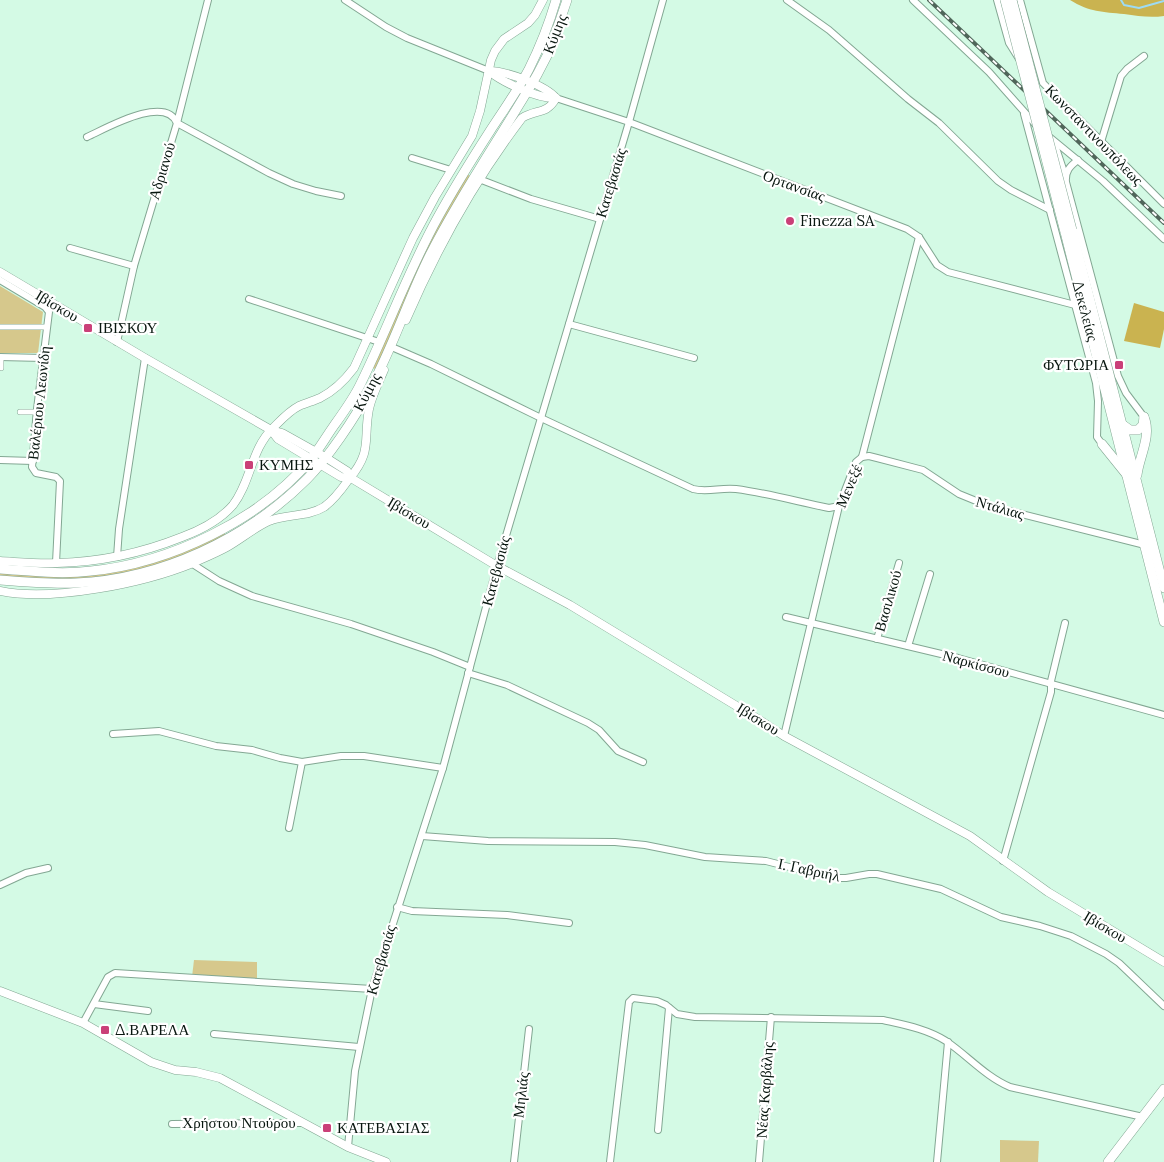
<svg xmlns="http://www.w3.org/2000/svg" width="1164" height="1162" font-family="Lora,serif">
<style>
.green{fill:#d6c88c}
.forest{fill:#cab350}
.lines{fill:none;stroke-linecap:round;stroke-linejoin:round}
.stream{stroke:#9ddbf5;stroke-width:2}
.pedestrian-casing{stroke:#83a793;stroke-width:6}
.minor-casing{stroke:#83a793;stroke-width:8}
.tertiary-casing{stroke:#83a793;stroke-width:9}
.secondary-casing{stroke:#83a793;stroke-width:10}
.pedestrian{stroke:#fff;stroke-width:5}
.minor{stroke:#fff;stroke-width:6}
.tertiary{stroke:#fff;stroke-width:8}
.secondary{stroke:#fff;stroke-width:9}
.rail-casing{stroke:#50665a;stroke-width:4}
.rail{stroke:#fff;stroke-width:2;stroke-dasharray:5.5;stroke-linecap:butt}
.secondary-bridge-casing{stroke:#83a793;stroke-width:10;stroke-linecap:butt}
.secondary-bridge{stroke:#fff;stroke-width:9}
.poi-dot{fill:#ca4078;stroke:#fff;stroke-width:2}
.labels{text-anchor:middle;stroke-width:4.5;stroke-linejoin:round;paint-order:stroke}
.street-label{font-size:15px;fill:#08160f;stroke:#fff}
.poi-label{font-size:15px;fill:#08160f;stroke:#fff;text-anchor:start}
</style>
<rect width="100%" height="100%" fill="#d4fae5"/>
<g class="green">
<path d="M467,174L470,176L409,291L376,369L372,368L423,254Z"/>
<path d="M0,286L43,312L38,353H0Z"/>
<path d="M224,532L226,535C186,557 142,572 96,578C64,582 32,578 0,576V573L95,574Z"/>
<path d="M194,960L257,962V980L192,977Z"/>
<path d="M1000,1140L1039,1141L1038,1162H1000Z"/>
</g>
<g class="forest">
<path d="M1070,0H1164V16C1150,18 1138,16 1124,14C1103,12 1089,12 1070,0Z"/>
<path d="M1134,303L1164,312V329L1160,348L1124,341Z"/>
</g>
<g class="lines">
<path class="stream" d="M1121,0L1124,5L1139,8L1164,1"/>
<defs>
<g id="pedestrian">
<path d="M0,327H47"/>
<path d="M1,357V368"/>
<path d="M20,412H36"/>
</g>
<g id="minor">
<path d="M345,0L386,27L407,38L489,71"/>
<path d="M787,0L829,30L908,99L939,123L998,181L1011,190L1050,210"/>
<path d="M913,0L989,72L1036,125"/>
<path d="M997,0L1009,43L1019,59"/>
<path d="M1020,0L1043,83L1164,204"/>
<path d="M556,98L629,122L907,229L919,237L937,265L948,272L1075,305"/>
<path d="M1024,114L1096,383L1098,401L1097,437L1102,444"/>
<path d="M1047,135L1103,181L1164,239"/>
<path d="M87,137C105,129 165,94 177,123L269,173L293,184L316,191L341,196"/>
<path d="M1054,142L1065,175"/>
<path d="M1101,142L1121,76L1127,69L1144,56"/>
<path d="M412,158L451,170"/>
<path d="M1078,160C1070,166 1065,171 1066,182L1118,376L1126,393L1144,417"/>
<path d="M479,179L531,199L600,219"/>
<path d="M70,248L134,266"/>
<path d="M0,280L45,307L49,312L37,409L32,467L36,473L56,477L60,481L56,563"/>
<path d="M249,299L379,342"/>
<path d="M569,324L694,358"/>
<path d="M117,342L134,266L177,123L208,0"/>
<path d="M394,348L431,364L541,418L693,489C708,493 721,487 736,489C767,493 799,502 829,508L839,506"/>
<path d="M0,357L43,358"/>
<path d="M862,457L869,456L877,458L923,470L959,494L986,505L1145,545"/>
<path d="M0,460L33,461"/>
<path d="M117,557L119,529L145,358"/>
<path d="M191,563L219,581L252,596L351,624L433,652L470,667"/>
<path d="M786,617L958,658L1164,715"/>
<path d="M877,639L899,563"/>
<path d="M908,646L930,574"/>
<path d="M468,673L507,685L588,723L599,730L618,751L643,762"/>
<path d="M113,734L159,731L216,746L252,750L280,758L302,762L341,756H364L443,768"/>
<path d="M784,736L839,506L856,462L862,457L919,237"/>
<path d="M289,828L302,762"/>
<path d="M422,836L488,841L615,842L645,845L705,857L766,861L832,878H846L869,874H877L941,889L1001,917L1040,926L1071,936L1106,954L1119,963L1164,1006"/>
<path d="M1003,861L1051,692V681L1065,623"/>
<path d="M0,885L26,873L48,868"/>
<path d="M397,907L412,911L507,915L569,923"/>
<path d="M94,1004L148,1011"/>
<path d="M83,1023L108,977L115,973L372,989"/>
<path d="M214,1034L359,1047"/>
<path d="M172,1124L303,1123"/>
<path d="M658,1130L669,1008"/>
<path d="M348,1147L355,1071L372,989L443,768L497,566L629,122L663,0"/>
<path d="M514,1162L529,1029"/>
<path d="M610,1162L629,1002L633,998L657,1001L666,1005L677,1014L695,1017L883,1020C905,1025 927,1029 946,1041C968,1056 986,1077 1010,1087L1143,1117"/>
<path d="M759,1162L771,1017"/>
<path d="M937,1162L948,1042"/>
</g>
<g id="tertiary">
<path d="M489,71C506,71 545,85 556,98"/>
<path d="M489,71C502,82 538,99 556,98"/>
<path d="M0,272L145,358L271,430L282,433L325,457L347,471L351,478L497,566L570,605L758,719L784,736L970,836L1048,892L1164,962"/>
<path d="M406,320C437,248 475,180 522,118C536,109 547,115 556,98"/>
<path d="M271,430L278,439L341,477L351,478"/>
<path d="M0,561C19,562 38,564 57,563C101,562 142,553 182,537C201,530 220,520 233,505C251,482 251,449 273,428C281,420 289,411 299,406C306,403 313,401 320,398C334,391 345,380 354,368L413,238L435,197L472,136L480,111L491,60L495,51L504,39L528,23L535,15L543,0"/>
<path d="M0,591C52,602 144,583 193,563C204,558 216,553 227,547C241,539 254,528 269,521C286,514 308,517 324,507C334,500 342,489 349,479C373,451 363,440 369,409C372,395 379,382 384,370"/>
<path d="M0,991L83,1023L151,1062L175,1070L196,1072L220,1078L348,1147L386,1162"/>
</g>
<g id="secondary">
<path d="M1072,230L1164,588"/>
<path d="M1065,232L1164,622"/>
<path d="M1123,425L1130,430H1138L1143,425L1144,417"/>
<path d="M1102,444L1127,475"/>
<path d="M1137,475C1139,457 1152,436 1144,417"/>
<path d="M0,569C30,571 61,575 91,571C170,563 260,520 311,459C319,449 326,437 333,427C343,413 354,398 361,383C388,328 408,271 438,217C454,188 472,159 490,131C503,111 518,90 529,69C540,47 549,24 556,0"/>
<path d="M0,580C25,582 51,584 76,583C161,579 247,539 307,479C328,458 355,418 369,391C393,348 408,299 430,255C462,192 502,135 537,75L550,50L567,0"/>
<path d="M1108,1162L1164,1089"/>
</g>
</defs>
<use href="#pedestrian" class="pedestrian-casing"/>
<use href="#minor" class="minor-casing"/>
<use href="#tertiary" class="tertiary-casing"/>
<use href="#secondary" class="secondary-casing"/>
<use href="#pedestrian" class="pedestrian"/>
<use href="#minor" class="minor"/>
<use href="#tertiary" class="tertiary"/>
<use href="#secondary" class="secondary"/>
<defs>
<path id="rail" d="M929,0L1164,223"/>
</defs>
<use href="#rail" class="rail-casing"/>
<use href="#rail" class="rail"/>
<defs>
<g id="secondary-bridge">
<path d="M1005,0L1065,232"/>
<path d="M1012,0L1072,230"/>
</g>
</defs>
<use href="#secondary-bridge" class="secondary-bridge-casing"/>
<use href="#secondary-bridge" class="secondary-bridge"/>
</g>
<g class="poi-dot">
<circle cx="790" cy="221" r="5"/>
<rect x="83" y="323" width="10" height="10" rx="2.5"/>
<rect x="1114" y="360" width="10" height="10" rx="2.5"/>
<rect x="244" y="460" width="10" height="10" rx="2.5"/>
<rect x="100" y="1025" width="10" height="10" rx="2.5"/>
<rect x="322" y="1123" width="10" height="10" rx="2.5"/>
</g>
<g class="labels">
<g class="street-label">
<text transform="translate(555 34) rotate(-69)" y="5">Κύμης</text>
<text transform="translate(1094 135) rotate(46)" y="5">Κωνσταντινουπόλεως</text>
<text transform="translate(162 171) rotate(-73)" y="5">Αδριανού</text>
<text transform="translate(611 183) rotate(-73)" y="5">Κατεβασιάς</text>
<text transform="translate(794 186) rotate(20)" y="5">Ορτανσίας</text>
<text transform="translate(57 306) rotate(31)" y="5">Ιβίσκου</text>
<text transform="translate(1085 311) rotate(75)" y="5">Δεκελείας</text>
<text transform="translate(367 392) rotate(-62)" y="5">Κύμης</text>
<text transform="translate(39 403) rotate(-84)" y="5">Βαλέριου Λεωνίδη</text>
<text transform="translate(849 486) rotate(-67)" y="5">Μενεξέ</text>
<text transform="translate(1000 508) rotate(16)" y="5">Ντάλιας</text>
<text transform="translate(409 513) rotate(31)" y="5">Ιβίσκου</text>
<text transform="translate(496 571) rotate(-75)" y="5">Κατεβασιάς</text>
<text transform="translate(888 601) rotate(-74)" y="5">Βασιλικού</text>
<text transform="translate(976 664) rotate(15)" y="5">Ναρκίσσου</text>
<text transform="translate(758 719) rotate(32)" y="5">Ιβίσκου</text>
<text transform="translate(809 870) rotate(12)" y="5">Ι. Γαβριήλ</text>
<text transform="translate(1105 927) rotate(31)" y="5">Ιβίσκου</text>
<text transform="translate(381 960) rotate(-74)" y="5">Κατεβασιάς</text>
<text transform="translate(765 1090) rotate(-86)" y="5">Νέας Καρβάλης</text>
<text transform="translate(521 1095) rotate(-83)" y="5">Μηλιάς</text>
<text x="239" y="1128">Χρήστου Ντούρου</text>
</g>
<g class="poi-label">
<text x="800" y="226">Finezza SA</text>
<text x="98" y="333">ΙΒΙΣΚΟΥ</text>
<text x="1109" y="370" text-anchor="end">ΦΥΤΩΡΙΑ</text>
<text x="259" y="470">ΚΥΜΗΣ</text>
<text x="115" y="1035">Δ.ΒΑΡΕΛΑ</text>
<text x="337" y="1133">ΚΑΤΕΒΑΣΙΑΣ</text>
</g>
</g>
</svg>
